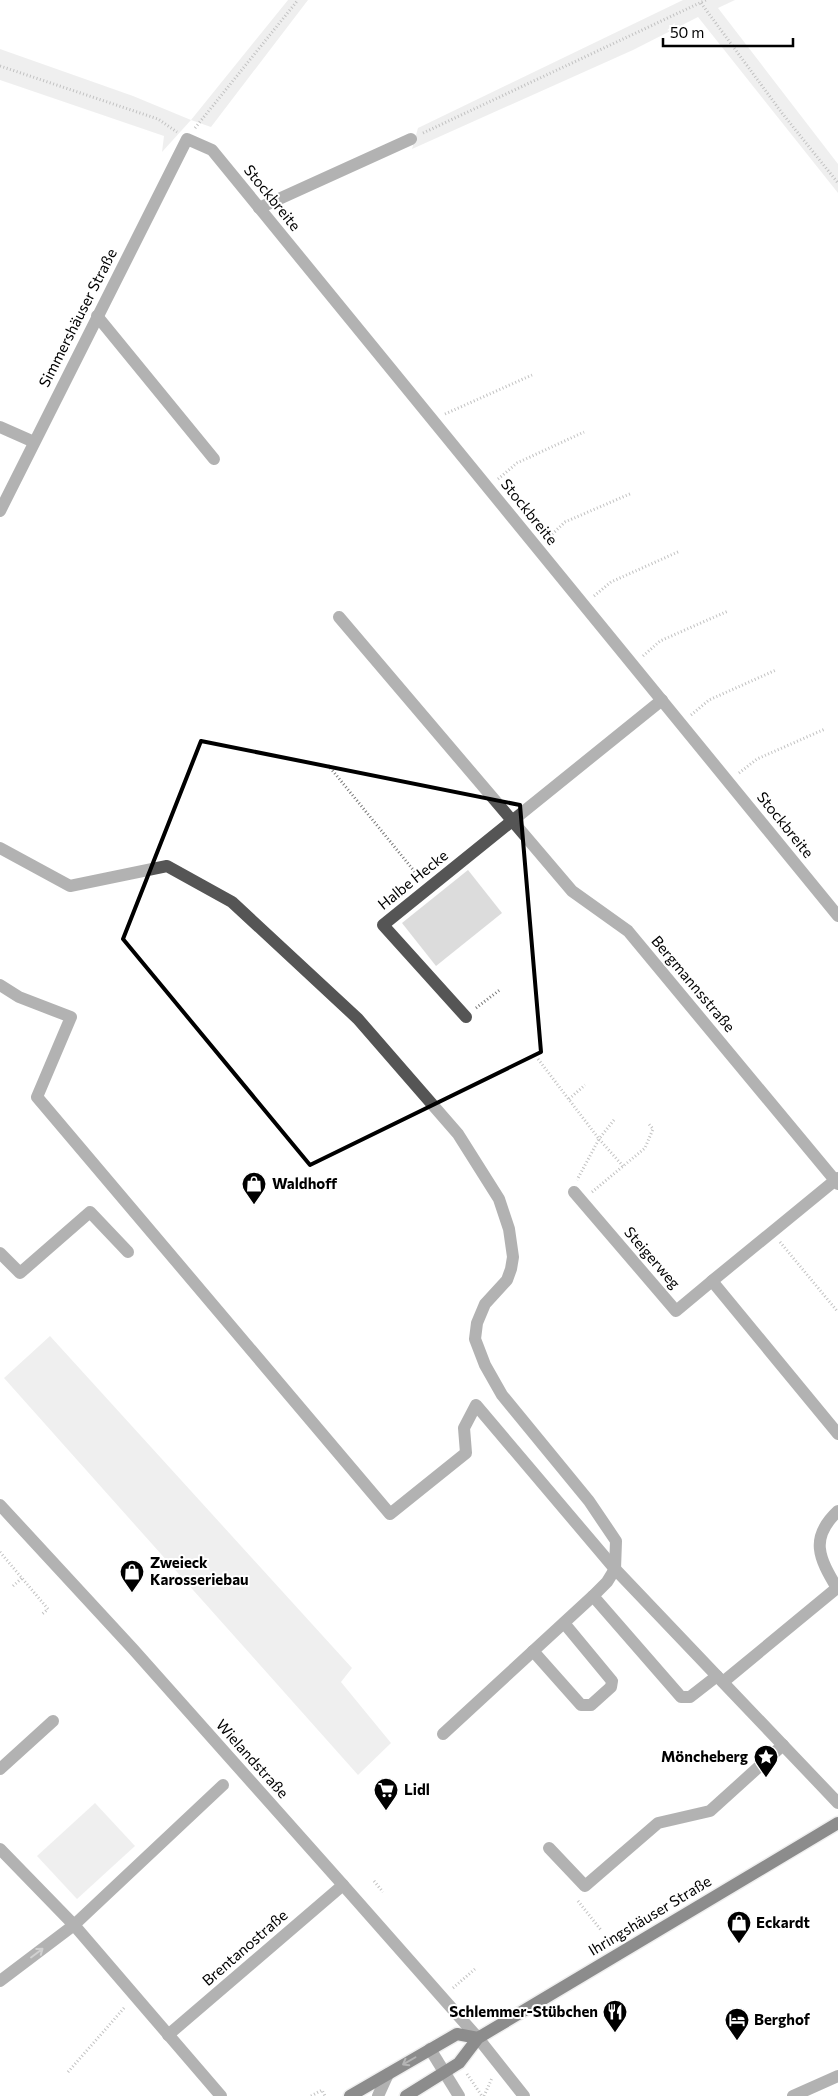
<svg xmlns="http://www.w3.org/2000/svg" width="838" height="2096" font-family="Commissioner,sans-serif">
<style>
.green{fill:#dcdcdc}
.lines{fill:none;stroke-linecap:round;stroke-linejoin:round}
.major-casing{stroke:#dbdbdb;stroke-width:15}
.path{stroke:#777;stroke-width:3;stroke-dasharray:1 2.5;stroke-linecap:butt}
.minor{stroke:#555;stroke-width:12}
.major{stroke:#000;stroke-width:12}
.oneway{stroke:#999}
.oneway2{stroke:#595959}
.marked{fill:none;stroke:#000;stroke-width:4;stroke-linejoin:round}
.labels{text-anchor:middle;stroke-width:4;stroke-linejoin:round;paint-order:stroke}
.street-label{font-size:15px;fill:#000;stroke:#fff}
.poi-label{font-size:15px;font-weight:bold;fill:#000;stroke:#fff;text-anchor:start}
</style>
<rect width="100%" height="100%" fill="#fff"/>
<g class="green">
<path d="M288,0H308L211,127L191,120L162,152L164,136L0,80V49L133,96L191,120Z"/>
<path d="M683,0H735L718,8L838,164V193L698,17L633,50L412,149L418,128Z"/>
<path d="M468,870L502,913L436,966L402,923Z"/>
<path d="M50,1336L352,1668L341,1682L391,1743L358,1775L4,1378Z"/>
<path d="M95,1803L135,1846L77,1899L37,1856Z"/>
</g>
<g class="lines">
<defs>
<g id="major">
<path d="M350,2096L457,2034L478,2038"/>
<path d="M406,2096L459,2063L478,2038L838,1823"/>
</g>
</defs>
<use href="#major" class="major-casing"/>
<g class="path">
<path d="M701,3L782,113L838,183"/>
<path d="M0,66L158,119L177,132"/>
<path d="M195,128L298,0"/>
<path d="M423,133L706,0"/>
<path d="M445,414L532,375"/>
<path d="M498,479L517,463L584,432"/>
<path d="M547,539L565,522L632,493"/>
<path d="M594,596L611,582L680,551"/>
<path d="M643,656L660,641L728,611"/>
<path d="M691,715L709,700L776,670"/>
<path d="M328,765L419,877"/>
<path d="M739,773L757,759L825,729"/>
<path d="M476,1008L501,989"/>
<path d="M538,1059L599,1139L577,1180"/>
<path d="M569,1099L585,1085"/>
<path d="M614,1120L599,1139L623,1166"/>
<path d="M592,1192L645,1148L653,1129L648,1123"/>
<path d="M780,1242L838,1312"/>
<path d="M0,1552L48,1609L41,1615"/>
<path d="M13,1586L22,1578"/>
<path d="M374,1881L383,1892"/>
<path d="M578,1901L601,1930"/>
<path d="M453,1988L475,1969"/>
<path d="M68,2072L125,2007"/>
<path d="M467,2074L482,2096"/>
<path d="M311,2096L322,2090L325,2096"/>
<path d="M484,2096L492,2078"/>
</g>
<g class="minor">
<path d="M259,208L411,139"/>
<path d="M97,316L214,459"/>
<path d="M0,427L34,442"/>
<path d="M0,511L187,139L212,150L838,916"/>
<path d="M339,617L572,891L628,931L838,1184"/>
<path d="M0,848L70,886L167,866L232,902L358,1019L458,1134L499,1199L509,1229L513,1257L511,1269L507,1280L485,1304L477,1323L475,1339L485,1365L502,1395L589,1501L616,1541L615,1569L607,1582L593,1596L681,1697H690L717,1676"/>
<path d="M0,985L19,997L71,1017L37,1097L390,1514L466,1453L464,1428L476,1405L615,1569L838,1803"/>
<path d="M466,1017L383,925L662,700"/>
<path d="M574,1192L676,1311L712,1281L838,1434"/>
<path d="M0,1253L20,1273L90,1212L128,1252"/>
<path d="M712,1281L838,1178"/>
<path d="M0,1505L133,1649L343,1885L478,2038L524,2096"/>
<path d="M837,1588C819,1558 809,1538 838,1511"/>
<path d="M533,1651L581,1705H591L611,1687L612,1681L564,1623"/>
<path d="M723,1682L837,1588L838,1589"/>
<path d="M443,1734L593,1596"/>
<path d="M0,1769L53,1721"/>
<path d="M549,1848L585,1886L658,1823L710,1811L783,1745"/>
<path d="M0,1849L74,1925L221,2096"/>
<path d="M0,1981L74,1925L223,1785"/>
<path d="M168,2035L343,1885"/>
<path d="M430,2049L459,2096"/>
<path d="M378,2096L388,2074"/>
<path d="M793,2096L838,2076"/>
</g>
<use href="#major" class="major"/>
</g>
<defs><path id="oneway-shaft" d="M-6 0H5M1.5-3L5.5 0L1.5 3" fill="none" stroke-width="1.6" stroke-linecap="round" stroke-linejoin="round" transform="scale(1.25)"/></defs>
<use class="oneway" href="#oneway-shaft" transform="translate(37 1953) rotate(-37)"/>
<use class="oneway2" href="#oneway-shaft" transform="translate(409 2061) rotate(150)"/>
<path d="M0 0H838V2096H0ZM201,741L520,805L541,1052L310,1165L123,939Z" fill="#fff" fill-opacity=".55" fill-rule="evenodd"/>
<path class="marked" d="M201,741L520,805L541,1052L310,1165L123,939Z"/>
<defs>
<symbol id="shop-pin" viewBox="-11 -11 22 30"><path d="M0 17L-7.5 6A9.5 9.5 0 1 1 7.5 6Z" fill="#000" stroke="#fff"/><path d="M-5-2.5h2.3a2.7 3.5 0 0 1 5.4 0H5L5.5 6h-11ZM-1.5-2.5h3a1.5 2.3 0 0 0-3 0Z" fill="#fff"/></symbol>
<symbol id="sight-pin" viewBox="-11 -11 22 30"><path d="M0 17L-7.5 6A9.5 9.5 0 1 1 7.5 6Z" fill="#000" stroke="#fff"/><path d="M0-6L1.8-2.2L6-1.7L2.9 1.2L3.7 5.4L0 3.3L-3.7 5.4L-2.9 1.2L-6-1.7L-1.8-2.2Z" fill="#fff"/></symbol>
<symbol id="supermarket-pin" viewBox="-11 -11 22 30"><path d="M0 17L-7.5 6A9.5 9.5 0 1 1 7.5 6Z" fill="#000" stroke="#fff"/><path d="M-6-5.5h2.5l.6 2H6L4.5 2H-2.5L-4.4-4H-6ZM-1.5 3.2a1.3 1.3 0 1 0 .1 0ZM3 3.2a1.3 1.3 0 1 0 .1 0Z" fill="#fff"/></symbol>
<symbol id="restaurant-pin" viewBox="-11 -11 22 30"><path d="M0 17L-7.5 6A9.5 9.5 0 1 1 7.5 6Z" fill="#000" stroke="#fff"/><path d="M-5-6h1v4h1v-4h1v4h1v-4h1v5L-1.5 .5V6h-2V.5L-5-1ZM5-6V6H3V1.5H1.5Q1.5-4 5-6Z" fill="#fff"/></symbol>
<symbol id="hotel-pin" viewBox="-11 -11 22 30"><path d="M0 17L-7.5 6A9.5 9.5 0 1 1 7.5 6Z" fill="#000" stroke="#fff"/><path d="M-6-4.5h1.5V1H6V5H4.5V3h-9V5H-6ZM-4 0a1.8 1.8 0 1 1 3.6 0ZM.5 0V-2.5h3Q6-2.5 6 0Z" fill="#fff"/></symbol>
</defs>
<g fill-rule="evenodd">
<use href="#shop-pin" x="240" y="1170" width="28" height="38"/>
<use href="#shop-pin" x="118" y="1558" width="28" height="38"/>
<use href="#sight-pin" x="752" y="1743" width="28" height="38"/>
<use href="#supermarket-pin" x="372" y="1776" width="28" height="38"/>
<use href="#shop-pin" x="725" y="1909" width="28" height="38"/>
<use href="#restaurant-pin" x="601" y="1998" width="28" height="38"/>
<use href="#hotel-pin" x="723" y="2006" width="28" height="38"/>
</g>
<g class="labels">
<g class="street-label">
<text transform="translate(272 198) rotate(51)" y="5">Stockbreite</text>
<text transform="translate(78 318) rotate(-63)" y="5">Simmershäuser Straße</text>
<text transform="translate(529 512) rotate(51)" y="5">Stockbreite</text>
<text transform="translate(785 825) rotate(51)" y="5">Stockbreite</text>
<text transform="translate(413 880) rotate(-39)" y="5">Halbe Hecke</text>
<text transform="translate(693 984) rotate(50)" y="5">Bergmannsstraße</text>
<text transform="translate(652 1258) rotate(49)" y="5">Steigerweg</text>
<text transform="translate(252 1759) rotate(48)" y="5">Wielandstraße</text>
<text transform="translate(650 1916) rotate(-31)" y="5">Ihringshäuser Straße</text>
<text transform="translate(245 1948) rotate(-41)" y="5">Brentanostraße</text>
</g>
<g class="poi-label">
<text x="272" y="1189">Waldhoff</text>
<text x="150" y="1568">Zweieck<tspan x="150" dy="17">Karosseriebau</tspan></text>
<text x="748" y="1762" text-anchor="end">Möncheberg</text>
<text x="404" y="1795">Lidl</text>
<text x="756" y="1928">Eckardt</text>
<text x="598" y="2017" text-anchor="end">Schlemmer-Stübchen</text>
<text x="754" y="2025">Berghof</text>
</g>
</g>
<path d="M663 38v8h130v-8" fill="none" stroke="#000000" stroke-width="2.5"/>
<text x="670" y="38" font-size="15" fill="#000000" stroke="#ffffff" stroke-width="4" paint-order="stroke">50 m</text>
</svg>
